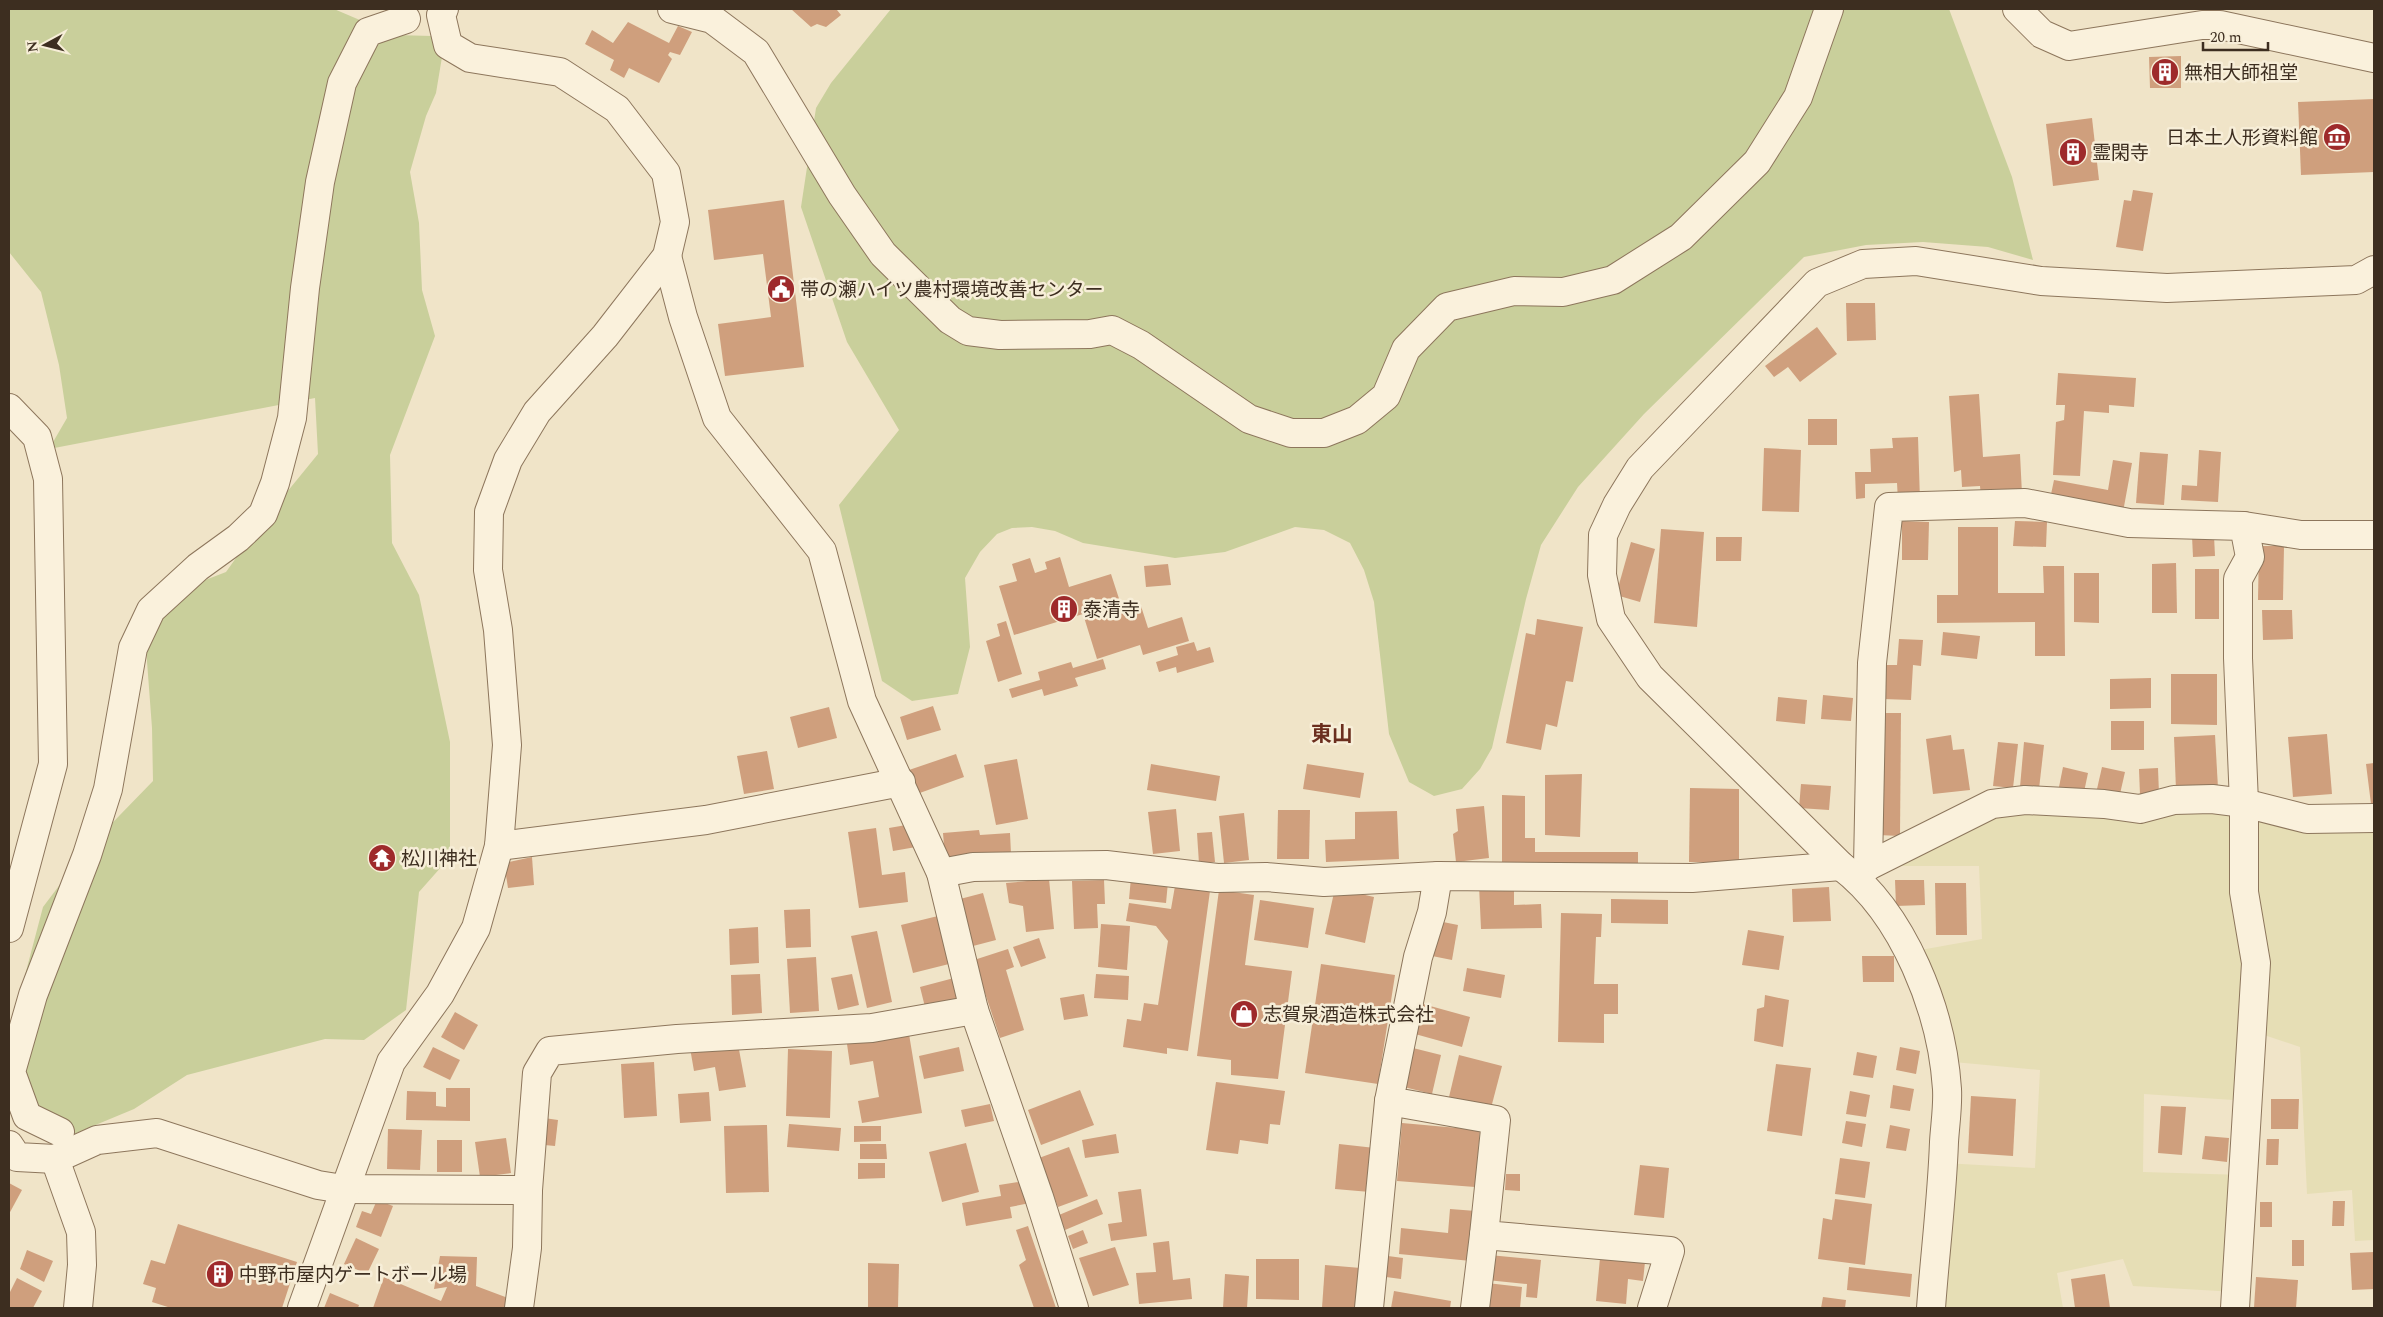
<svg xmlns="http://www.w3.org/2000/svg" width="2383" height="1317" font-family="Spectral,'Noto Sans JP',serif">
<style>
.farmland{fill:#e6deb5}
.green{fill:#c9cf9b}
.building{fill:#cf9f7d}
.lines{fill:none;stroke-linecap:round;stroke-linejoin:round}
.minor-casing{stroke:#8d765c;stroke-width:30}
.minor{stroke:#faf1dc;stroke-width:28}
.labels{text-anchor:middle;stroke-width:5;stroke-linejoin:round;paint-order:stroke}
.poi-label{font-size:19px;fill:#3d2e20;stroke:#f7eed8;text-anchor:start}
.quarter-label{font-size:21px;font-weight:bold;fill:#6b2e1e;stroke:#f7eed8}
</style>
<rect width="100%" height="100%" fill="#f0e4c8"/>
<path class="farmland" d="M1992,804L2374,818V1240L2355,1241L2352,1190L2307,1194L2300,1047L2252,1031L2248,1101L2144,1094L2143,1172L2244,1175L2236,1292L2133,1286L2123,1259L2057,1273L2063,1308H1931L1943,1163L2035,1168L2040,1070L1943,1061L1909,952L1982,939L1979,866H1868Z"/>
<g class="green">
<path d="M9,9H334L395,35L432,36L442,57L436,93L426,116L410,172L419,223L422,290L435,336L390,455L392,543L419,595L450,742V857L419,892L406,1010L364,1040L325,1039L187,1075L134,1109L57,1141L20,1127L9,1104L19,998L43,907L86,850L153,781L152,728L146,648L164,596L226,572L256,530L318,454L315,398L49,449L67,418L59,365L41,292L9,252Z"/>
<path d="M891,9H1949L2012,177L2033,260L1988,247L1923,242L1866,245L1804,257L1644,414L1578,487L1541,545L1526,599L1492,748L1480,769L1462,789L1434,796L1409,782L1389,734L1374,602L1364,570L1350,543L1324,530L1295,527L1225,552L1175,558L1083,543L1055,531L1032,527L1012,528L997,534L980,552L965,578L970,647L958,694L912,701L882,681L839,505L899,430L847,342L801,207L816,108L831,83Z"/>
</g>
<g class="building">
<path d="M791,9H838L837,10L841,15L826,27L817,24L811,27Z"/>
<path d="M628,22L669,43L678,26L692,32L680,55L670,52L668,55L672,59L659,83L629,68L624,78L610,70L614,60L585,44L592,30L613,43Z"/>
<path d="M2181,56V88H2150L2149,57Z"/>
<path d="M2374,99V172L2301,175L2298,102Z"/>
<path d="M2092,118L2099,180L2053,186L2046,124Z"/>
<path d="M2133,190L2153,193L2143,251L2116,247L2124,200L2131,201Z"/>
<path d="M784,200L804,367L725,376L718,324L771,317L763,254L714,260L708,210Z"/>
<path d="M1846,303H1875L1876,340L1847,341Z"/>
<path d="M1817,327L1837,354L1800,382L1788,367L1774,377L1765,366Z"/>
<path d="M2058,373L2136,378L2134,407L2109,405V413L2084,411L2080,476L2053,475L2056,422L2064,420L2065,405H2056Z"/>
<path d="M1979,394L1983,457L2020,454L2022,494L1981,497L1980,486L1962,487L1961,470L1954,472L1949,396Z"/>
<rect x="1808" y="419" width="29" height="26"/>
<path d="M1918,437L1920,501H1898L1897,483L1865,484V498L1856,499L1855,472H1871L1870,449L1893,448L1892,438Z"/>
<path d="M1764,448L1801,450L1799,512L1762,511Z"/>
<path d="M2199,450L2221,452L2218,502L2181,500L2182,485L2197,486Z"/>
<path d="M2140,452L2168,454L2164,505L2136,503Z"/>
<path d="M2113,460L2132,463L2123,512L2050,499L2054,480L2108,490Z"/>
<path d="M1902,521L1929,522L1928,560H1902Z"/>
<path d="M2015,521L2047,522L2046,547L2013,546Z"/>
<path d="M1958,527H1998V593H2044L2043,566H2064L2065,656H2035V622L1937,623V595H1958Z"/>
<path d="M1661,529L1704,532L1697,627L1654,623Z"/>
<path d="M2192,536H2214L2215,556L2193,557Z"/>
<path d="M1716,537H1742L1741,561H1716Z"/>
<path d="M1631,542L1655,549L1640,602L1616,595Z"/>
<path d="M2259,546H2284L2283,600H2258Z"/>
<path d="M1060,557L1069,587L1111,574L1123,611L1141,606L1148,628L1182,617L1189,641L1143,655L1140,645L1097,659L1083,614L1014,635L999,586L1017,581L1012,564L1030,558L1035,573L1047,569L1045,562Z"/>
<path d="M2176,563L2177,613H2152V564Z"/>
<path d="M1168,564L1171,585L1146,587L1144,566Z"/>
<rect x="2195" y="569" width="24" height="50"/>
<path d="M2074,573H2099V623L2074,622Z"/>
<path d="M2262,610H2292L2293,639L2263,640Z"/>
<path d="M1537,619L1583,627L1573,682L1566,681L1557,727L1546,724L1541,750L1506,743L1526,633L1535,635Z"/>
<path d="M1006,621L1022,674L998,682L986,641L1000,636L997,624Z"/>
<path d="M1943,632L1980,636L1977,659L1941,655Z"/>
<path d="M1899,639L1923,640L1921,666L1913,665L1911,700L1883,699L1885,665H1897Z"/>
<path d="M1194,642L1197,651L1210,647L1214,662L1177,673L1176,667L1159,672L1156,662L1178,655L1176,647Z"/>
<path d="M1103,659L1106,669L1075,678L1078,686L1044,696L1042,689L1012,698L1009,689L1040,680L1038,672L1071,662L1073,668Z"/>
<path d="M2171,674H2217V725L2171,724Z"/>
<path d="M2151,678V708L2110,709V679Z"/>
<path d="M1823,695L1853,698L1851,721L1821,719Z"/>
<path d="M1778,697L1807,700L1805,724L1776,721Z"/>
<path d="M933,706L941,730L907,740L900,717Z"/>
<path d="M829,707L837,738L798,748L790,717Z"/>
<path d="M1880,713H1901L1900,836L1878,835Z"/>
<rect x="2111" y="721" width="33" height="29"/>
<path d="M2327,734L2332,794L2293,797L2288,737Z"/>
<path d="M1951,735L1953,750L1964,749L1970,790L1933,794L1926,739Z"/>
<path d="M2215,735L2218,788L2176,790L2174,737Z"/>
<path d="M1998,742L2018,744L2013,788L1993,786Z"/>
<path d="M2024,742L2044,745L2039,789L2020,787Z"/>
<path d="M767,751L774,789L744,794L737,756Z"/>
<path d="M956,754L964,777L917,794L909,770Z"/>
<path d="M1017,759L1028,819L996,825L984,765Z"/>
<path d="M2374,763V804H2371L2366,764Z"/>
<path d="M1151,764L1220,776L1216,801L1147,790Z"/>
<path d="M1307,764L1364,773L1360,798L1303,789Z"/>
<path d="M2063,767L2088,773L2084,792L2059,787Z"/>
<path d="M2102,767L2125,772L2120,794L2097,789Z"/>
<path d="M2158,768L2159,794L2140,795L2139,769Z"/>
<path d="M1582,774L1580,837L1545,835V775Z"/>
<path d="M1801,784L1831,786L1829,810L1799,808Z"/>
<path d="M1690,788L1739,789V862H1689Z"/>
<path d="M1502,795L1525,796V838H1535V852H1638V866L1502,865Z"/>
<path d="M1484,806L1489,858L1456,862L1453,834L1458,831L1456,809Z"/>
<path d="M1176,809L1180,851L1153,854L1148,812Z"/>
<path d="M1278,810H1310L1309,859H1277Z"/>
<path d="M1397,811L1399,859L1326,862L1325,840L1355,839V812Z"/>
<path d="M1244,813L1249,860L1224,863L1219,816Z"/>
<path d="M912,824L916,847L893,851L889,828Z"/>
<path d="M876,828L882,875L905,872L908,902L859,908L848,832Z"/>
<path d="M979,830L980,835L1010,833L1011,854L945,858L943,833Z"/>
<path d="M1212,832L1215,862L1199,864L1197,833Z"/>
<path d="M532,857L534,885L508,888L504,863Z"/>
<path d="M1131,878L1168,882L1166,903L1129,899Z"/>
<path d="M1049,879L1054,929L1026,932L1023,906L1009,903L1006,883Z"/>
<path d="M1104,880L1105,904H1097L1098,928L1074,929L1072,881Z"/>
<path d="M1895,880H1924L1925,905L1896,906Z"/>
<path d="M1935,883H1966L1967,935H1936Z"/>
<path d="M1514,884V905L1541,904L1542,928L1481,929L1479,885Z"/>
<path d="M1175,886L1210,891L1188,1051L1167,1048V1054L1123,1047L1127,1019L1141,1021L1144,1003L1158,1005L1168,941L1156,926L1126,921L1129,903L1171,909Z"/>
<path d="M1829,887L1831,921L1793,922L1792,889Z"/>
<path d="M1335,888L1374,897L1365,943L1325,934Z"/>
<path d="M1219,890L1254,895L1245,965L1292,971L1278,1079L1231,1075V1060L1197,1056Z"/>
<path d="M983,893L996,940L973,946L960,899Z"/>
<path d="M1611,899L1668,900V924L1611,923Z"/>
<path d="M1260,900L1314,908L1308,948L1254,940Z"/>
<path d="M810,909L811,947L786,948L784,910Z"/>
<path d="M1561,913L1602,914L1601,937H1596L1594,984H1618V1014H1604V1043L1558,1042Z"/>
<path d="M938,916L949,964L913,973L901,925Z"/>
<path d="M1438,921L1458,925L1452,960L1432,956Z"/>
<path d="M1101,924L1130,926L1127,970L1098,967Z"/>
<path d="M758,927L759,963L730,965L729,929Z"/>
<path d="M1748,930L1784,936L1779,970L1742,965Z"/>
<path d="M877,931L892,1002L867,1008L851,936Z"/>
<path d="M1039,938L1046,958L1021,967L1013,947Z"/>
<path d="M1008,949L1014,967L1006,970L1024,1030L1000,1038L974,960Z"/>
<path d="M1862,956H1894V982H1863Z"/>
<path d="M816,957L819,1011L790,1013L787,959Z"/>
<path d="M1321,964L1395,975L1378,1084L1305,1073Z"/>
<path d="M1467,968L1505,975L1501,998L1463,991Z"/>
<path d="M760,974L762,1013L732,1015L731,975Z"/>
<path d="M852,974L859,1005L838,1010L831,978Z"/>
<path d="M1096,974L1129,976L1128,1000L1094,998Z"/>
<path d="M954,978L959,998L925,1007L920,987Z"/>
<path d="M1084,994L1088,1016L1064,1020L1060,998Z"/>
<path d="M1765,995L1789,1000L1783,1047L1754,1041L1757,1009L1764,1007Z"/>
<path d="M1423,1004L1470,1017L1462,1047L1415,1034Z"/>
<path d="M455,1012L478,1025L464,1050L441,1037Z"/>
<path d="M909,1034L922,1113L862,1123L858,1101L879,1097L873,1061L850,1065L847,1044Z"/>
<path d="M737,1039L746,1087L719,1091L715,1067L694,1071L690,1048Z"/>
<path d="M433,1047L460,1060L450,1080L423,1067Z"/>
<path d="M959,1047L964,1071L924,1079L919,1056Z"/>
<path d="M1900,1047L1920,1051L1916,1074L1896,1070Z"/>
<path d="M1413,1048L1441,1055L1432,1094L1404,1087Z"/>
<path d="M788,1049L832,1051L830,1118L786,1116Z"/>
<path d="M1857,1052L1877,1056L1873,1078L1853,1075Z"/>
<path d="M1459,1055L1502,1066L1491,1108L1449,1097Z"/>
<path d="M654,1062L657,1116L624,1118L621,1064Z"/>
<path d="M1776,1064L1811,1068L1802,1136L1767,1131Z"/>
<path d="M1216,1082L1285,1091L1280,1125L1270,1124L1268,1144L1240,1140L1238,1154L1206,1150Z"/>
<path d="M1893,1085L1914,1089L1910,1111L1890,1108Z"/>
<path d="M446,1088H470V1121L406,1120L407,1091L436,1092V1106L446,1107Z"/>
<path d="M1080,1090L1094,1125L1041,1145L1028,1110Z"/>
<path d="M1850,1091L1870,1095L1866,1117L1846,1114Z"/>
<path d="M709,1092L711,1121L680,1123L678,1094Z"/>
<path d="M1971,1096L2016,1099L2013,1156L1968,1153Z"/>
<path d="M2271,1099H2299L2298,1129H2271Z"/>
<path d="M990,1104L994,1121L965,1127L961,1110Z"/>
<path d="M2161,1106L2186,1107L2182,1155L2158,1153Z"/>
<path d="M537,1117L558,1120L555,1146L534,1144Z"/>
<path d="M1846,1121L1866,1124L1862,1147L1842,1143Z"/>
<path d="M1402,1123L1480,1130L1475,1187L1397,1181Z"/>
<path d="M789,1124L841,1128L839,1151L787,1147Z"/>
<path d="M767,1125L769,1192L726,1193L724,1126Z"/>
<path d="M1890,1125L1910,1129L1906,1151L1886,1148Z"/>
<path d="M854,1126H881V1141L854,1142Z"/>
<path d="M388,1129L422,1130L420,1170L387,1169Z"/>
<path d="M1116,1134L1119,1153L1085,1158L1082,1140Z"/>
<path d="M2205,1136L2229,1138L2227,1162L2202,1159Z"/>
<path d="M506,1138L511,1173L480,1177L475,1142Z"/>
<path d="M2267,1139H2279L2278,1165H2266Z"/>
<rect x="437" y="1140" width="25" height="32"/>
<path d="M966,1143L979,1192L942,1202L929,1152Z"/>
<path d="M860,1144H886L887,1159H860Z"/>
<path d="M1339,1144L1375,1148L1370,1192L1335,1189Z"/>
<path d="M1069,1147L1088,1196L1058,1207L1039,1158Z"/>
<path d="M1840,1158L1870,1162L1865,1198L1835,1194Z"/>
<path d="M858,1163H885V1178L858,1179Z"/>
<path d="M1640,1165L1669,1168L1664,1218L1634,1215Z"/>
<path d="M1506,1174H1520V1191L1505,1190Z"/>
<path d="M1025,1181L1030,1203L1010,1207L1012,1218L966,1226L962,1203L1001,1196L999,1185Z"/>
<path d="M9,1183L22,1190L9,1214Z"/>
<path d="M1141,1189L1147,1236L1111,1241L1108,1224L1122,1222L1118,1192Z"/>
<path d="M1097,1199L1103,1214L1065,1230L1059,1215Z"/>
<path d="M1835,1199L1872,1204L1865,1265L1818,1259L1823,1218L1832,1220Z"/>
<path d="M377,1200L393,1206L381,1237L356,1227L362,1211L371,1214Z"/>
<path d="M2333,1201H2345L2344,1226H2332Z"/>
<rect x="2260" y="1202" width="12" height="25"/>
<path d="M1450,1209L1476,1211L1471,1261L1399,1254L1401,1228L1448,1233Z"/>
<path d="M178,1224L297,1262L282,1308H171L152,1302L156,1288L143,1284L151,1260L165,1264Z"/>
<path d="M1028,1226L1056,1308H1034L1019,1265L1026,1260L1016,1230Z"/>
<path d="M1083,1230L1088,1243L1073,1249L1068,1236Z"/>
<path d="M356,1238L379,1249L367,1274L344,1264Z"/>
<rect x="2292" y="1240" width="12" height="26"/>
<path d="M1169,1241L1173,1280L1190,1278L1192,1299L1139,1304L1136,1273L1156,1272L1153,1243Z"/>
<path d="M1115,1247L1129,1285L1093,1296L1079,1258Z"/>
<path d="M27,1250L53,1261L44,1282L20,1269Z"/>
<path d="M2374,1252V1289L2352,1290L2350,1253Z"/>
<path d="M1489,1255L1541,1260L1537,1298L1526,1297L1527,1284L1487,1280Z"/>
<path d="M440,1256L477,1257L476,1286L508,1298L504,1308H373L384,1277L441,1301L447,1287L434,1289Z"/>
<path d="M1388,1256L1403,1258L1401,1279L1386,1277Z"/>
<path d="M1600,1258L1645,1262L1643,1281L1628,1279L1626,1304L1596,1301Z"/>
<path d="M1256,1259H1299V1300L1256,1299Z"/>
<path d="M868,1263L899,1264L898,1308H868Z"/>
<path d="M1325,1265L1361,1268L1358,1308H1322Z"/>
<path d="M1849,1267L1912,1274L1910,1297L1847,1290Z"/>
<path d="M1225,1274L1249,1276L1247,1308H1223Z"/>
<path d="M2105,1274L2110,1308H2075L2071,1279Z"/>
<path d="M2256,1277L2298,1280L2296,1308H2254Z"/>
<path d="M17,1278L42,1291L33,1308H9V1294Z"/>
<path d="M1487,1283L1522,1287L1520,1308H1484Z"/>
<path d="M1394,1291L1451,1301L1450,1308H1391Z"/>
<path d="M330,1293L359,1305L358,1308H324Z"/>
<path d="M1823,1297L1846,1300L1845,1308H1821Z"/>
</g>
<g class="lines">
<defs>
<g id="minor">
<path d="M672,9L712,19L756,52L842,195L883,254L950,320L968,331L1000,335L1090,334L1112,330L1141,345L1249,419L1291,433H1324L1357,420L1386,396L1406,349L1447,307L1514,291L1563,292L1613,280L1681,237L1757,162L1798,97L1829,9"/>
<path d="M2017,9L2042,34L2069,46L2202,25H2220L2374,58"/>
<path d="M667,256L683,317L717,418L822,551L862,701L941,873L974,1010L1039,1197L1074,1308"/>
<path d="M9,408L37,437L48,479L53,764L9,928"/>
<path d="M2244,526L2301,535H2374"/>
<path d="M499,846L706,820L901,782"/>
<path d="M1868,866L1992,804L2025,800L2104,804L2140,809L2174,800L2212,799L2244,803L2307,819L2374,818"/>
<path d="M941,873L973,867L1106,865L1217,878L1266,877L1324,882L1438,876L1692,878L1841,866"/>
<path d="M1438,876L1432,912L1418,957L1389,1101L1496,1120L1484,1235L1670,1251L1652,1308"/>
<path d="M1856,878L1868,866L1872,663L1889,507L2025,503L2129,523L2244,526L2250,557L2238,579V658L2244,803V892L2256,963L2235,1308"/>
<path d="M60,1132L27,1116L11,1072L33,995L87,855L108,789L133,648L151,610L198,567L238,538L263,514L275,483L292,418L305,288L320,182L342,83L368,32L406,19"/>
<path d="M9,1145L17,1157L55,1159L97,1140L157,1133L318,1185L343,1189L528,1190"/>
<path d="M55,1159L81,1232L82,1265L78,1308"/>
<path d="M302,1308L391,1062L440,994L476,928L499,846L507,745L498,630L488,570L489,512L508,460L537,412L605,336L667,256L675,222L666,173L617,109L560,72L470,58L448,45L441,15L444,9"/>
<path d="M519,1308L527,1248L528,1190L537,1073L550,1051L677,1039L872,1028L974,1010"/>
<path d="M1369,1308L1389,1101"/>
<path d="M1475,1308L1484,1235"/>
<path d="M1931,1308C1935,1253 1942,1198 1944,1142C1945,1125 1948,1107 1947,1089C1942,1011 1904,914 1841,866L1650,677L1611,619L1602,575L1603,535L1617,505L1640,468L1817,283L1863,264L1916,261L2041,281L2167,288L2356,280L2374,270"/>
</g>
</defs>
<use href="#minor" class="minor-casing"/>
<use href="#minor" class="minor"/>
</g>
<defs>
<symbol id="building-disc" viewBox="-11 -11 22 22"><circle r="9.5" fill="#9e2a2b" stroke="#f7eed8"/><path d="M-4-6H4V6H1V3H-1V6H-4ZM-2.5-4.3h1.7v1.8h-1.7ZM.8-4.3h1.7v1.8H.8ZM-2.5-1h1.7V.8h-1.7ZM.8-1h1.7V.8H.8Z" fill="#fff"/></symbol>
<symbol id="museum-disc" viewBox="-11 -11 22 22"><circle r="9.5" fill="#9e2a2b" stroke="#f7eed8"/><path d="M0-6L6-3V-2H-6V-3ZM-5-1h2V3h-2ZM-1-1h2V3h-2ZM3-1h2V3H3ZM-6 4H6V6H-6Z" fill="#fff"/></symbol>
<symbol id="civic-disc" viewBox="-11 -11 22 22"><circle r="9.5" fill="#9e2a2b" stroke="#f7eed8"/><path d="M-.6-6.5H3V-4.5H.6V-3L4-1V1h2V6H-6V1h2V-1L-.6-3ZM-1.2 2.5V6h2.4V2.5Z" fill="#fff"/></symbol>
<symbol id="temple-disc" viewBox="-11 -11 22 22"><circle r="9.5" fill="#9e2a2b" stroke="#f7eed8"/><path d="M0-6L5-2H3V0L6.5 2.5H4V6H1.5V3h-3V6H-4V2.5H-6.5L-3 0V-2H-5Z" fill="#fff"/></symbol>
<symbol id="shop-disc" viewBox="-11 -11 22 22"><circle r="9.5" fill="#9e2a2b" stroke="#f7eed8"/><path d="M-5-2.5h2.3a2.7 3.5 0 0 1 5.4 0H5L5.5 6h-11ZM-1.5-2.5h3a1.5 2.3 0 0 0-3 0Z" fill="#fff"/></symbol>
</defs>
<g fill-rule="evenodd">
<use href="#building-disc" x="2149" y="56" width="32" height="32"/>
<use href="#museum-disc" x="2321" y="121" width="32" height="32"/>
<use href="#building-disc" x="2057" y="136" width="32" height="32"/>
<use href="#civic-disc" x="765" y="273" width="32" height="32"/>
<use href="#building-disc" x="1048" y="593" width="32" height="32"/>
<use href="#temple-disc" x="366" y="842" width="32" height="32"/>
<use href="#shop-disc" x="1228" y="998" width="32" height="32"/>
<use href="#building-disc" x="204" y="1258" width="32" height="32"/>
</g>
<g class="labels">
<g class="poi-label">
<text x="2184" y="79">無相大師祖堂</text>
<text x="2318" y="144" text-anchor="end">日本土人形資料館</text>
<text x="2092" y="159">霊閑寺</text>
<text x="800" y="296">帯の瀬ハイツ農村環境改善センター</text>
<text x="1083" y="616">泰清寺</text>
<text x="401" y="865">松川神社</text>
<text x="1263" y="1021">志賀泉酒造株式会社</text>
<text x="239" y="1281">中野市屋内ゲートボール場</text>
</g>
<g class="quarter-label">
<text x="1332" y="741">東山</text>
</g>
</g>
<rect width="2383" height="1317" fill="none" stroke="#3d2e20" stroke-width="20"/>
<g transform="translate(45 45) rotate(263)" stroke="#f7eed8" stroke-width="4" paint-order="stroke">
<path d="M0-4L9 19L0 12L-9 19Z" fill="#3d2e20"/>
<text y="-8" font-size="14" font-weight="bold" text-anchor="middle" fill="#3d2e20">N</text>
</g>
<path d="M2203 42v8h65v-8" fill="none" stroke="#3d2e20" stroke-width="2.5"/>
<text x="2210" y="42" font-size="15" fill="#3d2e20" stroke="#f7eed8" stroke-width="4" paint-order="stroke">20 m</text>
</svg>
